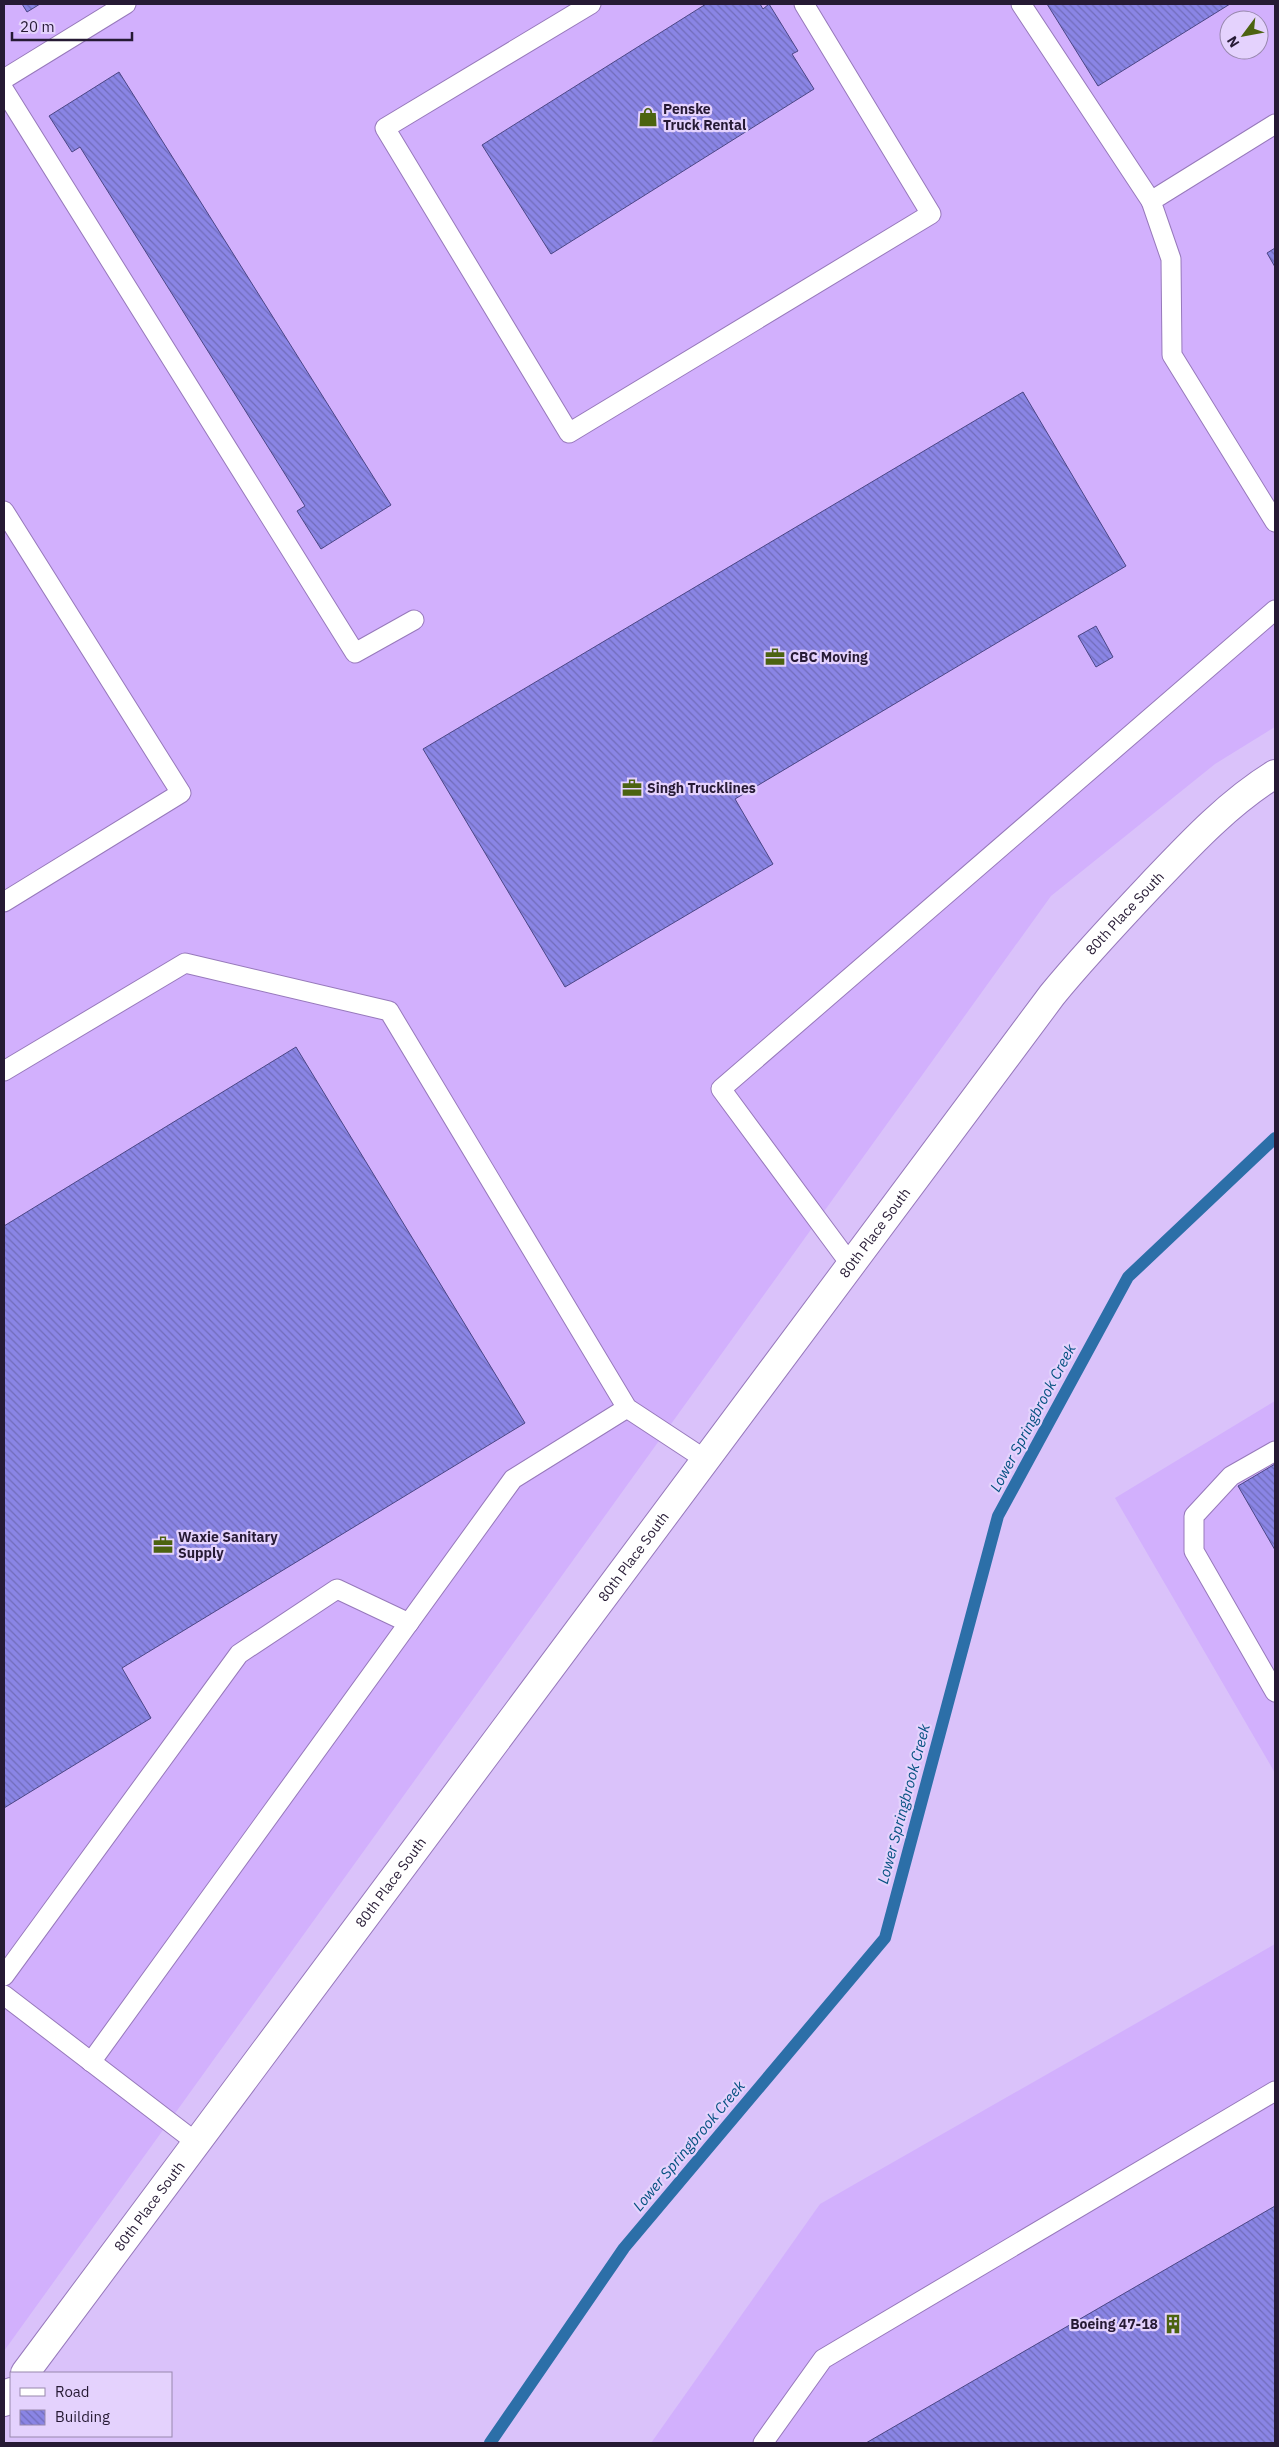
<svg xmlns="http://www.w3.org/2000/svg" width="1279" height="2447" font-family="'IBM Plex Sans',sans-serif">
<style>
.built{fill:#d2b0fd;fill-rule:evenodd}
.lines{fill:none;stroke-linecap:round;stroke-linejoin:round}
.stream{stroke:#2c6fa8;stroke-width:12}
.building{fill:url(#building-back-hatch);stroke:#4b4685}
.service-casing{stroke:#9779bb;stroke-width:21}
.minor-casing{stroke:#9779bb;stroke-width:30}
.service{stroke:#fff;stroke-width:19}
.minor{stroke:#fff;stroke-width:28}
.labels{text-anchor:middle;stroke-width:4.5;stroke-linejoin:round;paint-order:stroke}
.poi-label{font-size:14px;font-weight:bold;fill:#261a34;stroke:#e4d2fd;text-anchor:start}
.street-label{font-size:14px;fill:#261a34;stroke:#e4d2fd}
.water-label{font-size:15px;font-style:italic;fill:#045180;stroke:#e4d2fd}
</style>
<defs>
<pattern id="building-back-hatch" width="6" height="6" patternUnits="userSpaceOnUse" patternTransform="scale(1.25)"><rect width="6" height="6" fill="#8a85e5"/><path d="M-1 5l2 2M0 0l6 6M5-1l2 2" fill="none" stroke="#716cba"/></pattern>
</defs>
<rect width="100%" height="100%" fill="#dac2fa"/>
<g class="built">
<path d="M4,4H1275V727L1215,764L1051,896L4,2351ZM1229,20H1259V50H1229Z"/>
<path d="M1275,1401V1773L1115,1498Z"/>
<path d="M1275,1944V2443H651L820,2204Z"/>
</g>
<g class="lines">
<path class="stream" d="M490,2443L624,2248L885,1938L998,1516L1128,1277L1275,1138"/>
</g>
<g class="building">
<path d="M22,4H40L27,12Z"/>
<path d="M706,4H760L763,9L769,4L798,51L792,54L814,89L551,254L482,145Z"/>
<path d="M1047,4H1230L1098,86Z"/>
<path d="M119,72L391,505L321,549L297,511L305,506L80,147L72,152L49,116Z"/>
<path d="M1275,248V267L1267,253Z"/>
<path d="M1023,392L1126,566L735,799L773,864L565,987L423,749Z"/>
<path d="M1096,626L1113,657L1096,667L1078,636Z"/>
<path d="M296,1047L525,1423L122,1668L151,1718L4,1808V1226Z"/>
<path d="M1275,1464V1550L1238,1486Z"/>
<path d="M1275,2206V2443H866Z"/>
</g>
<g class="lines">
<defs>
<g id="service">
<path d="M591,4L385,128L569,433L931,214L804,4"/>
<path d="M1021,4L1151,201"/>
<path d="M4,79L126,4"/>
<path d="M4,90L355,653L414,620"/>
<path d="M1275,124L1151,201L1171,259L1172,355L1275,522"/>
<path d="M4,511L181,793L4,902"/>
<path d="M4,1071L185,963L389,1011L627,1408L706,1460"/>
<path d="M851,1265L721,1089L1275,610"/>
<path d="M1275,1451L1231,1476L1194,1516V1551L1275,1692"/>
<path d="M4,1976L239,1654L337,1589L409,1623"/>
<path d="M4,1995L197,2143"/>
<path d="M91,2062L513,1479L627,1408"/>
<path d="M763,2443L823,2359L1275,2091"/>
</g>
<g id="minor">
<path id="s1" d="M25,2373L1052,995C1083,957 1117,921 1151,885C1189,845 1228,803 1275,774"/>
<path d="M4,2402L11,2392"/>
</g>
</defs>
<use href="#service" class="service-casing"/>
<use href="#minor" class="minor-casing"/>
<use href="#service" class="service"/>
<use href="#minor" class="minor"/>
</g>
<defs>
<symbol id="shop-bare" viewBox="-9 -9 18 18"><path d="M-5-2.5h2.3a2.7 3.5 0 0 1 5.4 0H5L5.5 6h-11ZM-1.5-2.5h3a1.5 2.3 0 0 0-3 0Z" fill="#4c6310" stroke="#e4d2fd" stroke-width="2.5" paint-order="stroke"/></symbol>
<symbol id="office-bare" viewBox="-9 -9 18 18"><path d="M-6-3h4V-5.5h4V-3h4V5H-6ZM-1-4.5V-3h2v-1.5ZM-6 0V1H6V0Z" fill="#4c6310" stroke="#e4d2fd" stroke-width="2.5" paint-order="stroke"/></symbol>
<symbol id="building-bare" viewBox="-9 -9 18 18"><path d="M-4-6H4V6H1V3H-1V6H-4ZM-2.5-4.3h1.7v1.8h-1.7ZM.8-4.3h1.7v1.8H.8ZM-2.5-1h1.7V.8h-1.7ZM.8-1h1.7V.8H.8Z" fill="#4c6310" stroke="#e4d2fd" stroke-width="2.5" paint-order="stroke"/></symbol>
</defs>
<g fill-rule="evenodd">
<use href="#shop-bare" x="634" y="103" width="28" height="28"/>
<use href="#office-bare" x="761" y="643" width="28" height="28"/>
<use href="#office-bare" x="618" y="774" width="28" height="28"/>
<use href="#office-bare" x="149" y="1531" width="28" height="28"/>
<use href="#building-bare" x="1159" y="2310" width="28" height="28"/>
</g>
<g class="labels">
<g class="poi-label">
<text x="663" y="114">Penske<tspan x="663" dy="16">Truck Rental</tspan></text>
<text x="790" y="662">CBC Moving</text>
<text x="647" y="793">Singh Trucklines</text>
<text x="178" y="1542">Waxie Sanitary<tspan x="178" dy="16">Supply</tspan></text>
<text x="1158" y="2329" text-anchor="end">Boeing 47-18</text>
</g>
<g class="street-label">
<text dy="5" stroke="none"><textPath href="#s1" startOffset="1828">80th Place South</textPath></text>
<text dy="5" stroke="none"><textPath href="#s1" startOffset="1422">80th Place South</textPath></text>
<text dy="5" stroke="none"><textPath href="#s1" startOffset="1018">80th Place South</textPath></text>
<text dy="5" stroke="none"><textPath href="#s1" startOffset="612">80th Place South</textPath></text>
<text dy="5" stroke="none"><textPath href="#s1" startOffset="208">80th Place South</textPath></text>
</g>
<g class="water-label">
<text transform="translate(1033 1418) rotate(-62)" y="5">Lower Springbrook Creek</text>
<text transform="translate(904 1804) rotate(-75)" y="5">Lower Springbrook Creek</text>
<text transform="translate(689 2146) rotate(-50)" y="5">Lower Springbrook Creek</text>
</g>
</g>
<rect width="1279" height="2447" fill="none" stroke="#261a34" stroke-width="10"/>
<rect x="10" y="2372" width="162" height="65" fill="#e4d2fd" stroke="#9888ad"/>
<rect x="20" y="2388" width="25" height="8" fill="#ffffff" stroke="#9888ad"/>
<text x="55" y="2397" font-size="15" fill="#261a34">Road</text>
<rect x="20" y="2410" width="25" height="15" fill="url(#building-back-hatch)" stroke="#9888ad"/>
<text x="55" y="2422" font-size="15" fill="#261a34">Building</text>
<g transform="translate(1244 35) rotate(238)"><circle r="24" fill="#e4d2fd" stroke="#9888ad"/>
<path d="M0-4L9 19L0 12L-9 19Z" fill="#4c6310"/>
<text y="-8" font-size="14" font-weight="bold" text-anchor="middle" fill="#261a34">N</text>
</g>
<path d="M12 32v8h120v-8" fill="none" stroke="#261a34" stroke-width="2.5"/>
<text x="20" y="32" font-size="15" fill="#261a34" stroke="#e4d2fd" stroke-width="4" paint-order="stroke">20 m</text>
</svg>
